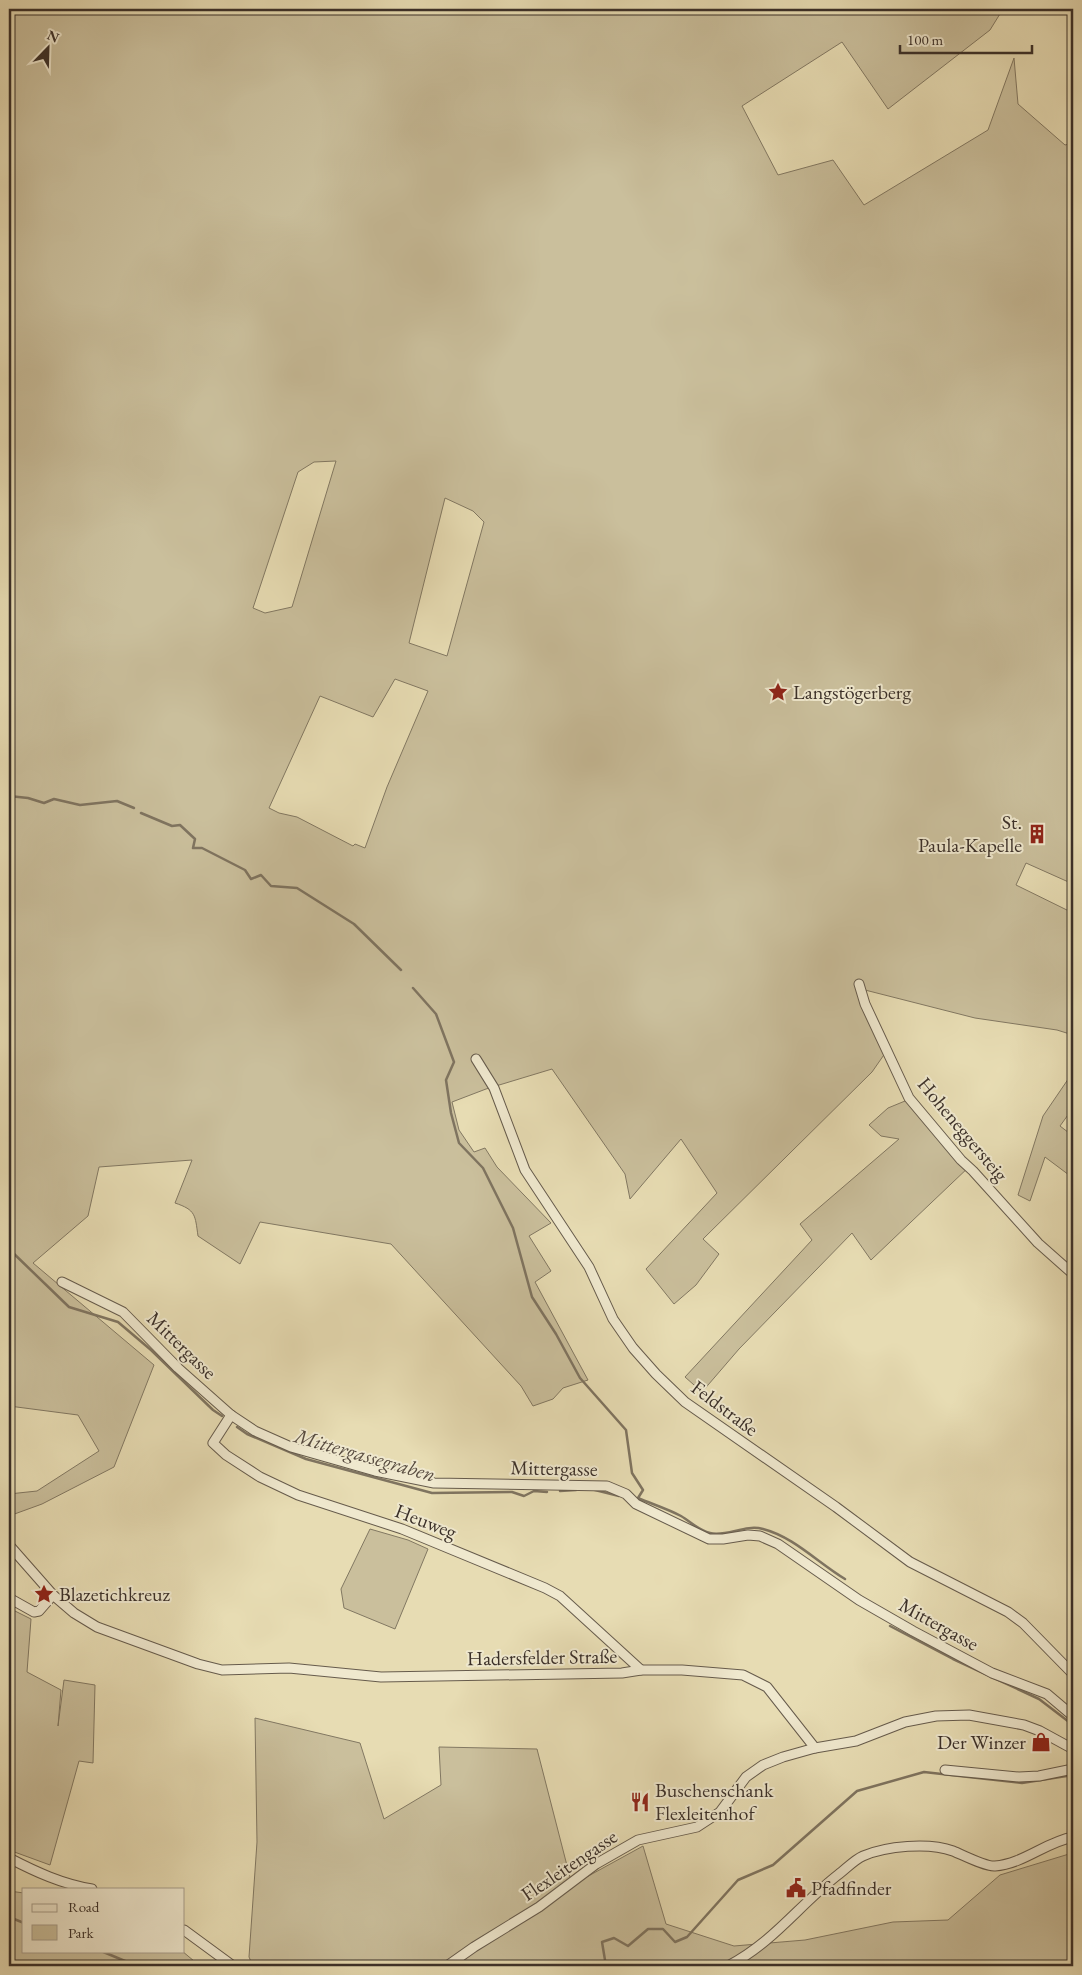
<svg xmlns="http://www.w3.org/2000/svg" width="1082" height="1975" font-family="'EB Garamond',serif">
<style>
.green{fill:#cabf9c;stroke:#827862;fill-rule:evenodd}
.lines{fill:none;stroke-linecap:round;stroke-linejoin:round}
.stream{stroke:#7f7460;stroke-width:2.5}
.minor-casing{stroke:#665b4c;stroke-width:11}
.minor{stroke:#efe8ce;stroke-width:9}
.labels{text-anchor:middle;stroke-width:4;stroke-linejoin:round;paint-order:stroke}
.poi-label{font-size:20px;fill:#3b3029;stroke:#efe8ce;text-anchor:start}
.street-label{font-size:20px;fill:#3b3029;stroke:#efe8ce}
.water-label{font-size:21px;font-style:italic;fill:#584c40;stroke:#efe8ce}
</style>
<rect width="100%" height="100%" fill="#e7dcb3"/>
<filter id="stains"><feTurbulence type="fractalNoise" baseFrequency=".004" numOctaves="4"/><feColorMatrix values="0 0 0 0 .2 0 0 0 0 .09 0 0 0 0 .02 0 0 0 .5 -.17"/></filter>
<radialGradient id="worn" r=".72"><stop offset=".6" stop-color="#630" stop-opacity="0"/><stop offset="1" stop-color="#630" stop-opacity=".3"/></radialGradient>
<g class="green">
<path d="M9,9H1003L990,30L888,109L842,42L742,106L778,175L833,160L864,205L988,130L1014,58L1018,104L1065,145L1073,143V884L1026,863L1016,885L1073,913V1040V1035L1057,1030L975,1018L865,990L871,1012L888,1049L872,1072L703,1239L719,1254L696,1285L674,1304L646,1269L717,1193L681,1139L630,1199L625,1174L552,1069L486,1089L452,1102L459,1130L474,1152L485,1148L497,1167L551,1223L529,1236L551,1271L535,1282L588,1380L563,1388L553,1399L533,1406L521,1386L391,1244L260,1222L240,1264L198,1236C195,1215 196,1210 175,1203L192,1160L99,1167L88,1216L33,1263L154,1365L114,1467L42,1504L9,1516V1494L37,1491L99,1451L78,1415L9,1406ZM336,461L292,607L265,613L253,608L298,472L314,462ZM445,498L473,511L484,522L447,656L409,643ZM395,679L428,691L387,787L365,848L355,844L353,846L297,817L279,813L269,808L320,696L373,717Z"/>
<path d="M1073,1072V1108L1060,1126L1073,1136V1178L1045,1157L1030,1201L1018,1195L1043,1116Z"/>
<path d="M905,1101L971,1165L871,1260L852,1233L739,1349L702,1392L685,1377L812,1240L800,1224L899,1139L881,1136L869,1125L888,1108Z"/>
<path d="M370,1529L408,1540L428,1549L395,1629L344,1608L341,1589Z"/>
<path d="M9,1608L31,1619L27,1672L61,1690L58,1726L64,1680L95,1685L93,1763L79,1761L50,1865L9,1850Z"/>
<path d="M255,1718L360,1743L384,1819L441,1785L439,1747L537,1749L572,1885L643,1846L666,1924L734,1946L805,1940L893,1922L948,1920L1000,1875L1069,1854L1073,1859V1966H253L249,1957L257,1842Z"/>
<path d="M9,1891L24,1893V1951H182L200,1966H9Z"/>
</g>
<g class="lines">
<g class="stream">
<path d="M9,796L28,798L44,803L54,799L80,805L117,801L134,808"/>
<path d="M141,813L172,826L180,825L195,839L193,848H202L245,870L251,879L261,875L271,886L297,888L354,924L401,970"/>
<path d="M413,988L436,1014L454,1062L446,1080L451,1113L459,1143L483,1168L513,1228L532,1297L556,1334L580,1378L626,1430L632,1473L643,1490L638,1498C652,1504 668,1509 681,1516C691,1522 698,1530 710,1533C727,1537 745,1524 763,1529C794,1537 818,1563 845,1579"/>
<path d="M9,1249L69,1307L118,1322L151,1350L213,1410L222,1416"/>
<path d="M237,1427L247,1434L306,1459L432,1493L512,1492L524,1496L534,1491L547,1492"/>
<path d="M591,1489L619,1496"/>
<path d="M560,1491L576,1490"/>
<path d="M890,1626L953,1659L1039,1699L1073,1725"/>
<path d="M9,1917L24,1923"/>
<path d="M101,1951L137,1966"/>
<path d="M606,1966L602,1942L614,1938L628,1946L648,1929H663L675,1942L687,1937L738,1880L773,1865L857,1791L924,1772L1022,1783L1073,1775"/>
</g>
<defs>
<g id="minor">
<path d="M859,984L865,1004L909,1098L961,1160L973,1171L1038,1243L1073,1274"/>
<path d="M476,1059L494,1088L525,1170L589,1267L613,1319L633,1348L656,1374L685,1402L836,1507L910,1562L1008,1612L1023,1623L1073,1674"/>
<path d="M62,1282L123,1312L178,1368L231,1415L255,1431L291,1447L375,1471L434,1483L607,1486L626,1494L636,1504L709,1539H723L748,1535L760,1536L778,1544L859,1600L913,1631L992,1673L1047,1694L1073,1716"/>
<path d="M231,1415L213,1443L226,1455L260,1477L298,1495L402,1529L545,1588L560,1596L641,1670"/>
<path d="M9,1545L53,1595L74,1613L97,1627L198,1664L222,1670L289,1668L381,1677L622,1673L641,1670H682L743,1675L767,1687L815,1748L856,1741L905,1722L936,1716L969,1715L1024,1725L1040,1731L1073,1749"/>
<path d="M9,1598L34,1612L39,1611L53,1595"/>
<path d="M945,1770L1019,1777L1039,1776L1073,1769"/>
<path d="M9,1858C36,1872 62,1884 92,1889"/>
<path d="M184,1930L233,1966"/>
<path d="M447,1966L474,1947L539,1907L596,1864L638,1840L697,1827L720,1812L746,1777L763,1765L783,1757L815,1748"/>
<path d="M728,1966C774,1942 799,1905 839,1874C846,1869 854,1860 863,1856C886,1846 929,1842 953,1851C963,1855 986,1867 995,1866C1023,1864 1046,1842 1073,1837"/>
</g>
</defs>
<use href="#minor" class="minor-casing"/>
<use href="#minor" class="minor"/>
</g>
<defs>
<symbol id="sight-bare" viewBox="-9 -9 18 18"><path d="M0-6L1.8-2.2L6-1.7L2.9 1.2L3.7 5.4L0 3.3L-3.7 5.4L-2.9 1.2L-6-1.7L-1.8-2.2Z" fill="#8f2418" stroke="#efe8ce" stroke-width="2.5" paint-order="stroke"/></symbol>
<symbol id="building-bare" viewBox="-9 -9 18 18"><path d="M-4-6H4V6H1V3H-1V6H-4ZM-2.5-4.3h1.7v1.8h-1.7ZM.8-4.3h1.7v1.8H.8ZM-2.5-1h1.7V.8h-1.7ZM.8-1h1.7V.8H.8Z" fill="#8f2418" stroke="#efe8ce" stroke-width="2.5" paint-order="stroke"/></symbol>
<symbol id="shop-bare" viewBox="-9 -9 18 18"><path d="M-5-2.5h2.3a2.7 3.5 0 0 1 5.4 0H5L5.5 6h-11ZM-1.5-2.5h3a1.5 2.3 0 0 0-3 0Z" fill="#8f2418" stroke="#efe8ce" stroke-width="2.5" paint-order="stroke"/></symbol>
<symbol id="restaurant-bare" viewBox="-9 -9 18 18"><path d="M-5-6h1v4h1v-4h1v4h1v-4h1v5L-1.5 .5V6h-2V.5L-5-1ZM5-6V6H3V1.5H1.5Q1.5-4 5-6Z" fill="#8f2418" stroke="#efe8ce" stroke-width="2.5" paint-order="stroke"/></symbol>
<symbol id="civic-bare" viewBox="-9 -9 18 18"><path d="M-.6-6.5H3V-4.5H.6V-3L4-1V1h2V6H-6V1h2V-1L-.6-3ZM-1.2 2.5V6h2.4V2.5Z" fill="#8f2418" stroke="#efe8ce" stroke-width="2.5" paint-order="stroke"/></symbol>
</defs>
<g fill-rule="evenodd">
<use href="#sight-bare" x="764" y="678" width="28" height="28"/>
<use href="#building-bare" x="1023" y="820" width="28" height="28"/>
<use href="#sight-bare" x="30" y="1580" width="28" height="28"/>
<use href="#shop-bare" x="1027" y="1728" width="28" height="28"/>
<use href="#restaurant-bare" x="626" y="1788" width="28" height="28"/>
<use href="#civic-bare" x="782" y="1874" width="28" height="28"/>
</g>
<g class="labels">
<g class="poi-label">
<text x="793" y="699">Langstögerberg</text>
<text x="1022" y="829" text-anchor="end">St.<tspan x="1022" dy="23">Paula-Kapelle</tspan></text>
<text x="59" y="1601">Blazetichkreuz</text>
<text x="1026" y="1749" text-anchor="end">Der Winzer</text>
<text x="655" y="1797">Buschenschank<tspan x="655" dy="23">Flexleitenhof</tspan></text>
<text x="811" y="1895">Pfadfinder</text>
</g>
<g class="street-label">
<text transform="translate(963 1129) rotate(50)" y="7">Hoheneggersteig</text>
<text transform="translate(182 1345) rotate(44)" y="7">Mittergasse</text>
<text transform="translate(725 1408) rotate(37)" y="7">Feldstraße</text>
<text transform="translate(554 1468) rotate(1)" y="7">Mittergasse</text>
<text transform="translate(426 1521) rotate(21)" y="7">Heuweg</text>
<text transform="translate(939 1624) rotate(29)" y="7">Mittergasse</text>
<text transform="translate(542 1657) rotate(-1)" y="7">Hadersfelder Straße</text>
<text transform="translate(569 1865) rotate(-34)" y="7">Flexleitengasse</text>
</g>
<g class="water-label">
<text transform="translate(365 1455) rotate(16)" y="7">Mittergassegraben</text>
</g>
</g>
<rect width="1082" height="1975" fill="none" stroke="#e7dcb3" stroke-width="30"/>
<rect x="10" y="10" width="1062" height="1955" fill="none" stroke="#3b3029" stroke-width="2.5"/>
<rect x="15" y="15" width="1052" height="1945" fill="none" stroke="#3b3029"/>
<rect x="22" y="1888" width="162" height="65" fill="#efe8ce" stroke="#a79e8c"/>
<rect x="32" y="1904" width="25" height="8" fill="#efe8ce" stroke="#a79e8c"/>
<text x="68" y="1912" font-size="15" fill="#3b3029">Road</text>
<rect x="32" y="1925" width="25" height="15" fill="#cabf9c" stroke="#a79e8c"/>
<text x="68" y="1938" font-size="15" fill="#3b3029">Park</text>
<g transform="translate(48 48) rotate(23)" stroke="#efe8ce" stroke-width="4" paint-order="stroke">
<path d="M0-4L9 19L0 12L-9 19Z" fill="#3b3029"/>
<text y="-8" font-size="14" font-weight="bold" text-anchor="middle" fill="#3b3029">N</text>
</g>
<path d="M900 45v8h132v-8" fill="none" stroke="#3b3029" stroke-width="2.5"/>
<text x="907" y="45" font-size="15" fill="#3b3029" stroke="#efe8ce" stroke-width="4" paint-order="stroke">100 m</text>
<rect width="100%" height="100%" filter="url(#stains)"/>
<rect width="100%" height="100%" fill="url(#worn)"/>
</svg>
